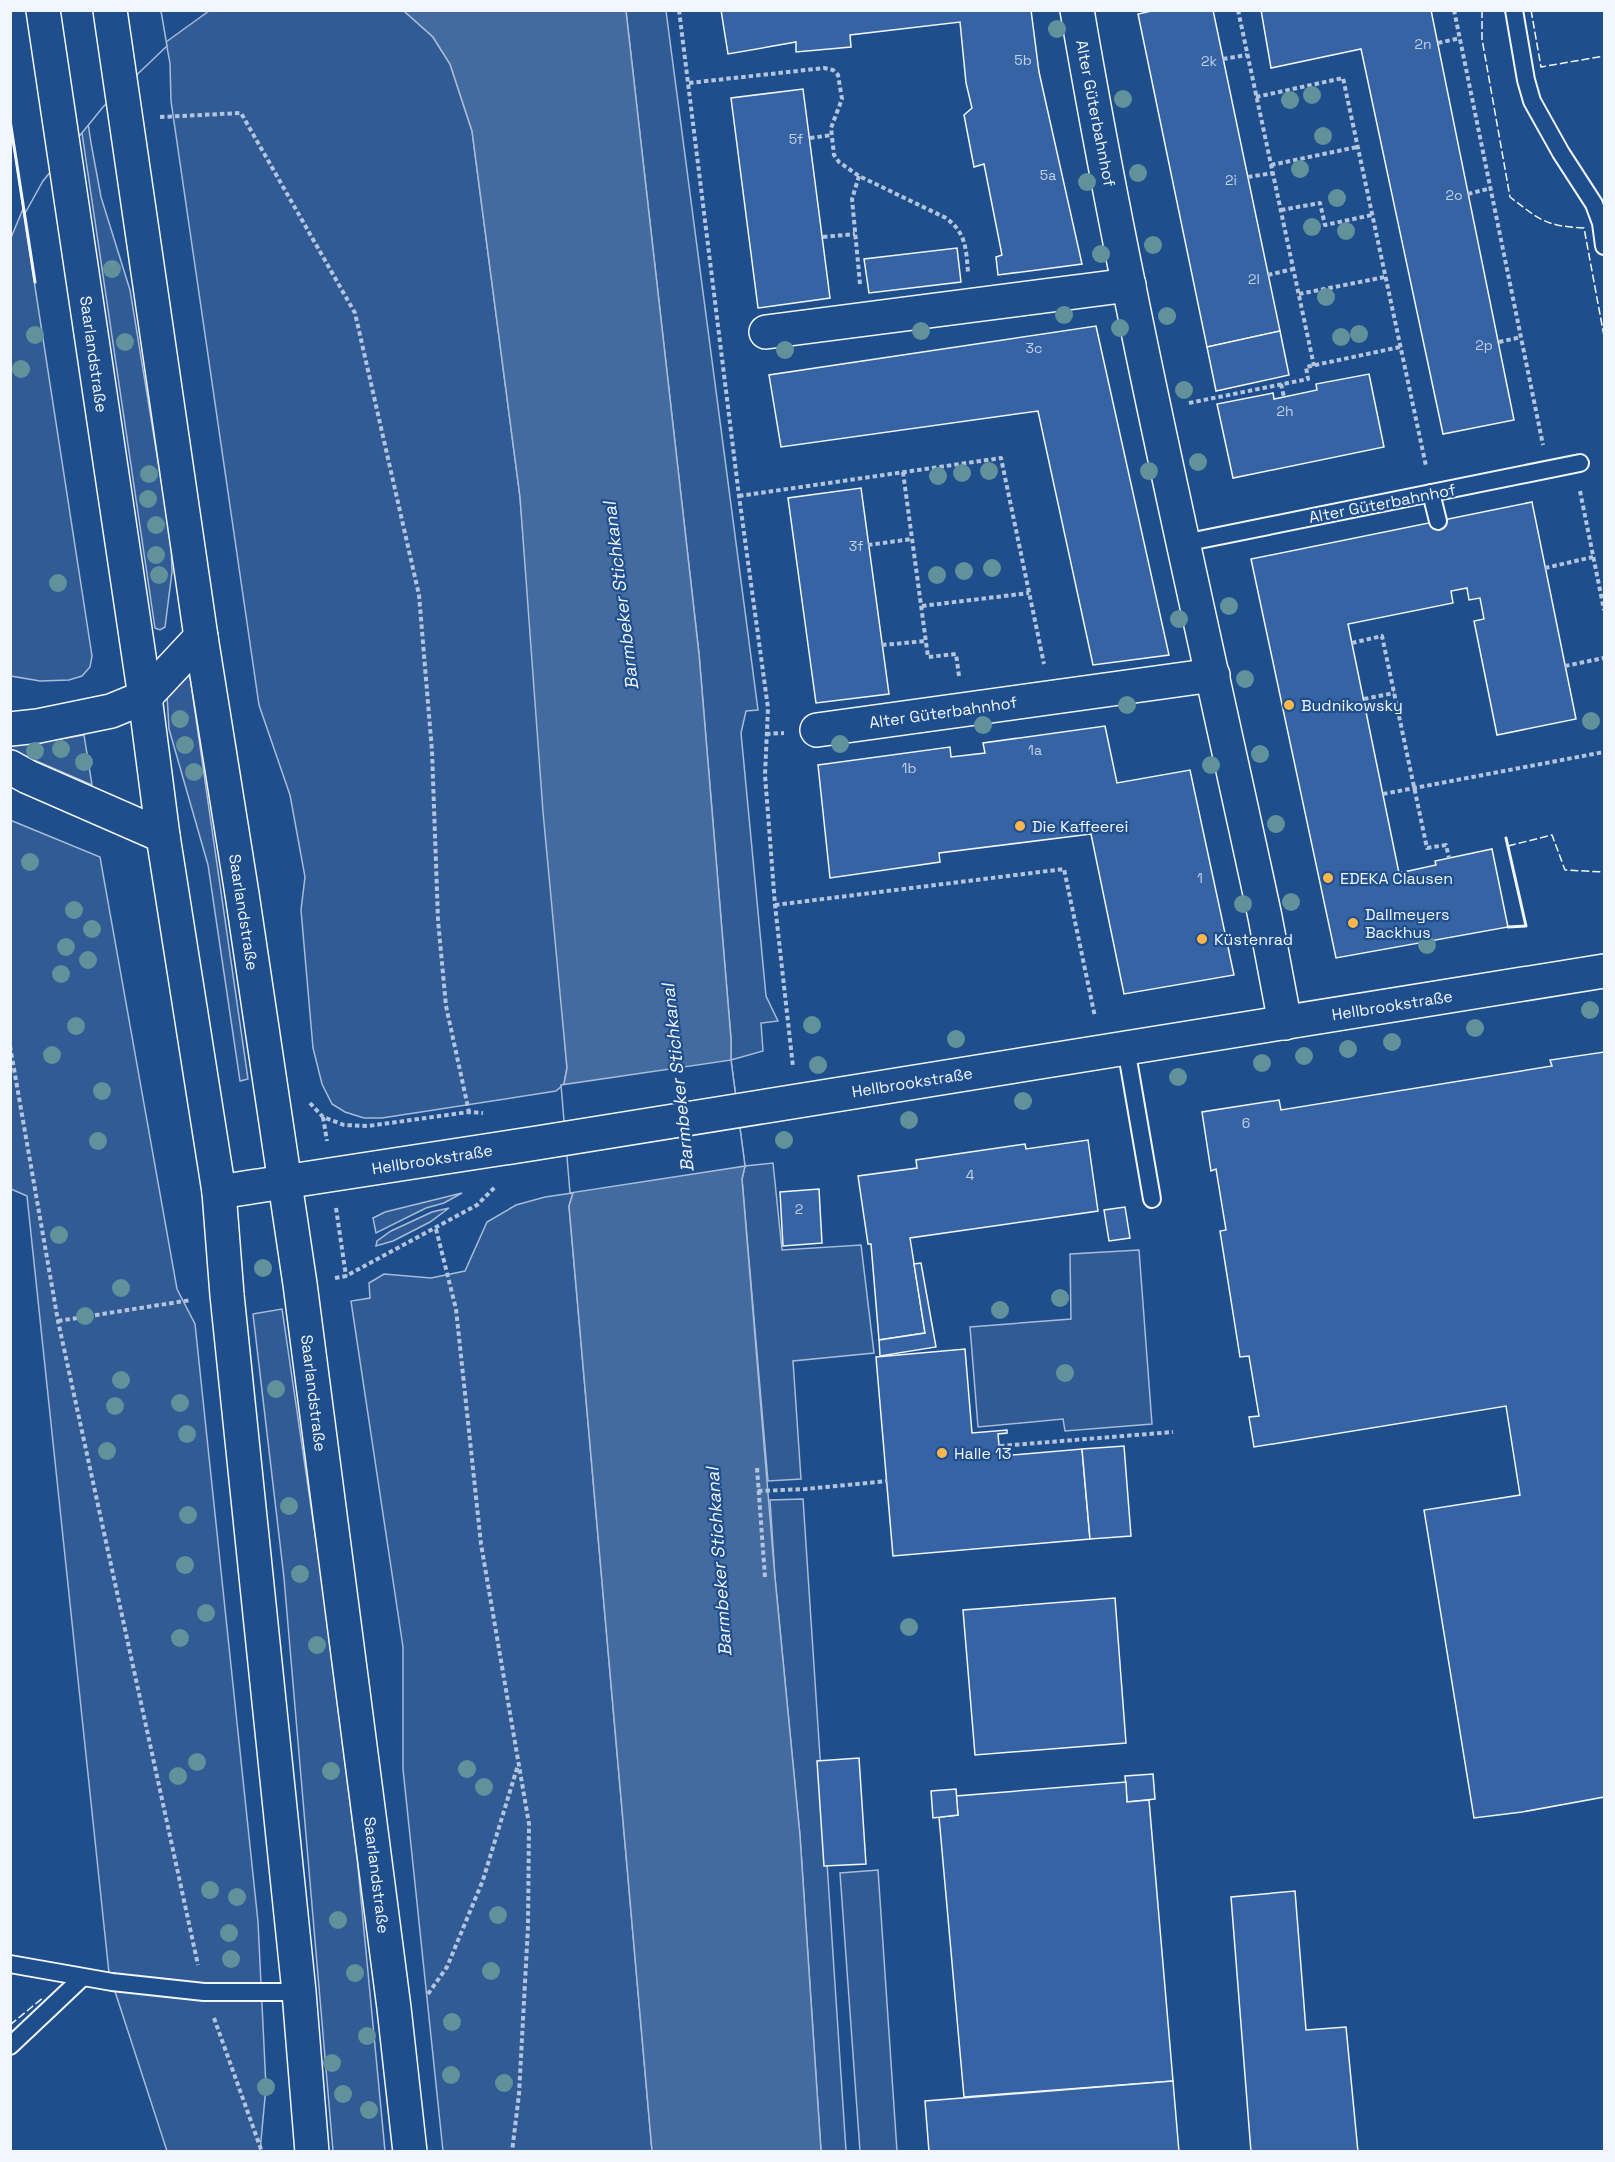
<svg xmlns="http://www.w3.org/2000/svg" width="1615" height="2162" font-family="'Space Grotesk',sans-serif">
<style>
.built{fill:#305b95;stroke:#a8bbd7;stroke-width:1.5}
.water{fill:#446ba0;stroke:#a8bbd7;stroke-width:1.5}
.pier{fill:#1f4e8c;stroke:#a8bbd7;stroke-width:1.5}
.building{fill:#3563a3;stroke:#f2f6ff;stroke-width:1.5}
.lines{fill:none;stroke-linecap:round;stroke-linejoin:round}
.service-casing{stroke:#f2f6ff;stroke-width:20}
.minor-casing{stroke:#f2f6ff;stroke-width:36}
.tertiary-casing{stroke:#f2f6ff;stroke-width:36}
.secondary-casing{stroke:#f2f6ff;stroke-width:36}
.path{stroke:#b3c4dc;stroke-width:4;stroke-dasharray:4.5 3;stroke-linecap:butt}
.service{stroke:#1f4e8c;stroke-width:16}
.minor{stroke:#1f4e8c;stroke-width:33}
.tertiary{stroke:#1f4e8c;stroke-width:33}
.secondary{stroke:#1f4e8c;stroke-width:33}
.fence{stroke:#f2f6ff;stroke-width:1.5;stroke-dasharray:8 3;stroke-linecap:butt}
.wall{stroke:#f2f6ff;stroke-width:3}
.tree{fill:#61919a}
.poi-dot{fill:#ffb74d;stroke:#1f4e8c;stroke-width:2}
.labels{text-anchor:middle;stroke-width:4.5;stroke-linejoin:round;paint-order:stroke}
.number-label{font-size:14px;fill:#c3d1e8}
.street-label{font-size:16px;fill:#f2f6ff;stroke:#1f4e8c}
.poi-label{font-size:16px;fill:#f2f6ff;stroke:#1f4e8c;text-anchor:start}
.water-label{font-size:18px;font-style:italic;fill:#f2f6ff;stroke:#1f4e8c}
</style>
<rect width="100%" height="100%" fill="#1f4e8c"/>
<g class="built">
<path d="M64,11H71L91,143L101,197L130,290L171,541L172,572L165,627L160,630L155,628Z"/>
<path d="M209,11H404L433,37L450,64L472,131L520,497L567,1068L564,1084L556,1091L382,1118H364L345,1112L332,1104L322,1084L313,1048L301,910L305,877L290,795L259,705L171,101L170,63L166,42Z"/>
<path d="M626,11H666L758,710L746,711L741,733L766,996L778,1021L761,1023L763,1051L731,1060V1039L699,654Z"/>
<path d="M23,209L92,656L90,667L82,676L69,680L40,681L11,676L10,240Z"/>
<path d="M183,673L190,677L248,1079L240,1081L208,865L169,729L167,695Z"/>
<path d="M84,735L92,785L11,750V742L48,741Z"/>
<path d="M10,820L100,857L177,1289L195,1324L258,1922L266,2087L260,2151H167L109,1973L27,1196L11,1189Z"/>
<path d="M773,1163L782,1250L861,1245L874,1353L793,1361L801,1479L768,1481L742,1179L745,1166Z"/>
<path d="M462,1193L444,1203L426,1208L376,1233L373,1218L385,1212Z"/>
<path d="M573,1193L569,1206L652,2151H443L403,1769V1647L351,1301L370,1298L369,1283L384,1274L431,1278L465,1271L487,1222L516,1205L545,1197Z"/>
<path d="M449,1208L430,1222L393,1241L376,1246L377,1241L391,1231L432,1212Z"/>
<path d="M1139,1250L1152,1424L1065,1431L1063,1419L978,1427L970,1327L1071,1319L1070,1254Z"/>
<path d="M282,1309L321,1575L357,1857L385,2151H333L284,1578L253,1314Z"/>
<path d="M803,1499L846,2151H821L800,1836L775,1578L770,1500Z"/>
<path d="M878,1870L897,2151H860L840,1873Z"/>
</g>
<path class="water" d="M404,11H626L699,654L731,1039V1060L745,1166L742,1179L775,1578L800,1836L821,2151H652L569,1206L573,1193L564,1084L567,1068L543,812L520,497L472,131L450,64L433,37Z"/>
<g class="pier">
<path d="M11,11H161L167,46L103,107L43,181L24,215L10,121Z"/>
<path d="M731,1060L745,1166L570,1193L561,1085Z"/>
</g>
<g class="building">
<path d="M721,10H1031L1039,72L1082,264L998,275L996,257L1002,255L984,164L974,167L964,115L972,108L966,83L960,22L850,35L851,47L796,52V42L728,54Z"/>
<path d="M1156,10H1213L1280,331L1207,347L1138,14Z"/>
<path d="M1261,10H1431L1514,420L1443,434L1361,49L1271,68Z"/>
<path d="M803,89L830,298L758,308L731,98Z"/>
<path d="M957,248L961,282L869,293L864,259Z"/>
<path d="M1096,326L1169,655L1093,665L1038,411L781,447L769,375Z"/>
<path d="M1280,331L1289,375L1216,391L1207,347Z"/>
<path d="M1369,374L1384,447L1233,478L1217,404L1273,393L1274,399L1284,397L1317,390L1316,384Z"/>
<path d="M861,488L889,694L816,703L788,498Z"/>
<path d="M1532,502L1576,719L1497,735L1474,621L1484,619L1480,598L1469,600L1467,588L1451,591L1453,603L1348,624L1399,873L1436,865L1435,861L1492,849L1508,927L1336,958L1251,559Z"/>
<path d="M1105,726L1117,783L1190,770L1234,975L1124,994L1091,834L939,853L940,862L830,878L818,765L950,747L951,757L985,753L983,743Z"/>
<path d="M1604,1052V1797L1522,1812L1474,1818L1424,1510L1520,1495L1506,1406L1254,1447L1249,1417L1259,1416L1249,1356L1240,1357L1220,1231L1226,1230L1216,1169L1211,1171L1202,1112L1279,1100L1281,1110L1552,1066L1550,1060Z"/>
<path d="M1088,1140L1098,1211L910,1238L925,1333L879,1340L871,1244H868L858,1176L917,1168L916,1160L1025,1144L1026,1149Z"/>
<path d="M819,1189L822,1243L783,1246L780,1192Z"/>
<path d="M1125,1207L1130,1238L1109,1241L1104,1210Z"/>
<path d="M921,1263L936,1347L880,1356L879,1340L925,1333L914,1264Z"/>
<path d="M965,1349L972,1433L1007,1430V1433L998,1434L1000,1456L1082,1449L1090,1539L893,1556L876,1357Z"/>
<path d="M1124,1446L1131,1536L1090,1539L1082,1449Z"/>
<path d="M1115,1598L1126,1743L975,1755L963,1610Z"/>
<path d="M859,1758L866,1864L824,1866L817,1761Z"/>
<path d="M1153,1774L1155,1799L1127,1802L1125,1776Z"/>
<path d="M1126,1782L1127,1802L1149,1800L1173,2081L964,2097L939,1817L958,1815L956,1796Z"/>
<path d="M956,1789L958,1815L933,1818L931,1791Z"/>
<path d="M1295,1891L1306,2030L1346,2027L1358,2152H1251L1231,1897Z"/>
<path d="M1173,2081L1179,2152H929L925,2101Z"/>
</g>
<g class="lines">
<defs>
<g id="service">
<path d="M1514,10L1526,80L1532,101L1561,153L1594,204L1601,223L1604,246"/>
<path d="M1431,493L1438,521"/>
<path d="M1184,543L1580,463"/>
<path d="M1126,1048L1152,1199"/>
<path d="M10,1964L112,1982L204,1992H299"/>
<path d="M10,2046L82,1978"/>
</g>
<g id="minor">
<path d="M1077,10C1129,315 1200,615 1265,917L1285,1023"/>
<path d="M766,332L1129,285"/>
<path d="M10,729L38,726L111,711L145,697L201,637"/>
<path d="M817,730L1213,675"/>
<path d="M10,767L28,777L163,836"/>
</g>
<path id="tertiary" d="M219,1192L537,1143L1604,971"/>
<g id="secondary">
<path d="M43,10L145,697L163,836L219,1192L227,1295L299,1992L312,2152"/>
<path d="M110,10L201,637L242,894L300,1284L394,2008L410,2152"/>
</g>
</defs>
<use href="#service" class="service-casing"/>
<use href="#minor" class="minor-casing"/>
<use href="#tertiary" class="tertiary-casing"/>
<use href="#secondary" class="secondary-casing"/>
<g class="path">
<path d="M679,10L739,496L768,708L765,775L775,905L793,1067"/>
<path d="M1238,10L1314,366"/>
<path d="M1454,10L1543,445"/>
<path d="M1438,43L1460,38"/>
<path d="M1223,59L1247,55"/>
<path d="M689,83L824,68L833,70L838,75L842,99L831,128L834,155L839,162L859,176L946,218C966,233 966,248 968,272"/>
<path d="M1256,97L1343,78L1426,466"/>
<path d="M160,117L241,113L355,313L419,595L432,751L438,920L446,1006L469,1112"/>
<path d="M810,138L832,135"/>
<path d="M1271,165L1357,147"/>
<path d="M859,176L852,199L860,284"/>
<path d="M1248,177L1273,173"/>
<path d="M1468,194L1491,188"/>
<path d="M1281,210L1320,203L1325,225L1372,215"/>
<path d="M823,237L855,234"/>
<path d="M1268,275L1293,269"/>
<path d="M1299,294L1385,277"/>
<path d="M1499,342L1521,337"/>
<path d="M1281,384L1284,397"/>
<path d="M1189,403L1308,379L1306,367L1400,347"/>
<path d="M903,472L928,657L956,654L959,676"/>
<path d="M1580,491L1604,610"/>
<path d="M739,496L1001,458L1044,664"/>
<path d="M868,545L912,539"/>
<path d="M1545,568L1593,557"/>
<path d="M922,606L1029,593"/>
<path d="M1352,643L1382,636L1427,848L1446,845L1449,858"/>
<path d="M882,645L926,641"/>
<path d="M1565,666L1604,658"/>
<path d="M1364,699L1394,693"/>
<path d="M766,734L784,733"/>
<path d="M1383,794L1604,752"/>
<path d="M775,905L1064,869L1095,1017"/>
<path d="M10,1046L58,1321L198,1965"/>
<path d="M310,1103L323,1117L344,1125L368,1126L469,1112L483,1113"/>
<path d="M323,1117L327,1141"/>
<path d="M336,1208L346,1276"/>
<path d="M436,1229L456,1309L481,1544L529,1824L528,1927L519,2094L512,2152"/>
<path d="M335,1278L346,1276L477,1205L496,1186"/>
<path d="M58,1321L191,1300"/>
<path d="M1000,1446L1173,1432"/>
<path d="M757,1468L765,1577"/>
<path d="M758,1491L806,1489L887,1481"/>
<path d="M428,1994L447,1967L483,1880L518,1765"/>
<path d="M214,2018L262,2152"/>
</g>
<use href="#service" class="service"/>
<use href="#minor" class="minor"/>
<use href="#tertiary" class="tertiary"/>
<use href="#secondary" class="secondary"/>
<g class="fence">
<path d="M1482,10V39L1510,197C1540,220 1545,226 1584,228L1604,336"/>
<path d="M1531,10L1541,67L1604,56"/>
<path d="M1508,846L1552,835L1565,870L1604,872"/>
<path d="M10,2025L44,1997"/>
</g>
<g class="wall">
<path d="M10,120L35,282"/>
<path d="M1506,838L1526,926L1508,927"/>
</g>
</g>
<g class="tree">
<circle cx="1057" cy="29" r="9"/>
<circle cx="1312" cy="95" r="9"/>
<circle cx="1123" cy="99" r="9"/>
<circle cx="1290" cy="100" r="9"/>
<circle cx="1323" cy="136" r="9"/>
<circle cx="1300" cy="169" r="9"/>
<circle cx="1138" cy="173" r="9"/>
<circle cx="1087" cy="182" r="9"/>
<circle cx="1337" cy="198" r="9"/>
<circle cx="1312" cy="227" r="9"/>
<circle cx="1346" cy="231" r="9"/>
<circle cx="1153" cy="245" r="9"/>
<circle cx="1101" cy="254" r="9"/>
<circle cx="112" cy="269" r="9"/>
<circle cx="1326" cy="297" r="9"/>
<circle cx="1064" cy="315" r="9"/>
<circle cx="1167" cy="316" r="9"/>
<circle cx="1120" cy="328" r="9"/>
<circle cx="921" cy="331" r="9"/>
<circle cx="1359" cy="334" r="9"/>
<circle cx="35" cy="335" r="9"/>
<circle cx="1341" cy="337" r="9"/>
<circle cx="125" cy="342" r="9"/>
<circle cx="785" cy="350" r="9"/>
<circle cx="21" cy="369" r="9"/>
<circle cx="1184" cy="390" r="9"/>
<circle cx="1198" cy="462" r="9"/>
<circle cx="989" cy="471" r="9"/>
<circle cx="1149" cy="471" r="9"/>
<circle cx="962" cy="473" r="9"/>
<circle cx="149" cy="474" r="9"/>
<circle cx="938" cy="476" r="9"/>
<circle cx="148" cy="499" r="9"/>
<circle cx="156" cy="525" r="9"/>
<circle cx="156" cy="555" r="9"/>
<circle cx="992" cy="568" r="9"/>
<circle cx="964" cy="571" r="9"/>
<circle cx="159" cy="575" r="9"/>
<circle cx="937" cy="575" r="9"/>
<circle cx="58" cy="583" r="9"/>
<circle cx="1229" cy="606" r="9"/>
<circle cx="1179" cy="619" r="9"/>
<circle cx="1245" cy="679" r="9"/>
<circle cx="1127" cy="705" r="9"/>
<circle cx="180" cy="719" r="9"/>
<circle cx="1591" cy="721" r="9"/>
<circle cx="983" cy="725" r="9"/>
<circle cx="840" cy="744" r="9"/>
<circle cx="185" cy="745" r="9"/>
<circle cx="61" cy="749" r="9"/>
<circle cx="35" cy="751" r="9"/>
<circle cx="1260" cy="754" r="9"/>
<circle cx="84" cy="762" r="9"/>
<circle cx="1211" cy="765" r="9"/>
<circle cx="194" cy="772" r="9"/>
<circle cx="1276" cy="824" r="9"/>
<circle cx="30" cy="862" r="9"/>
<circle cx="1291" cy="902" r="9"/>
<circle cx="1243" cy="904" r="9"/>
<circle cx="74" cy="910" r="9"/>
<circle cx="92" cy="929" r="9"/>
<circle cx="1427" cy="945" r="9"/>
<circle cx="66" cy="947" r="9"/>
<circle cx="88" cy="960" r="9"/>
<circle cx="61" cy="974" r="9"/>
<circle cx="1590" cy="1010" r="9"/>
<circle cx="812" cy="1025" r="9"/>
<circle cx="76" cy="1026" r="9"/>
<circle cx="1475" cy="1028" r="9"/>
<circle cx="956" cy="1039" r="9"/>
<circle cx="1392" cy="1042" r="9"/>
<circle cx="1348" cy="1049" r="9"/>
<circle cx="52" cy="1055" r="9"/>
<circle cx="1304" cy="1056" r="9"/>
<circle cx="1262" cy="1063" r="9"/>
<circle cx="818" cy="1065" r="9"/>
<circle cx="1178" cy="1077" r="9"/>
<circle cx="102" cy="1091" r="9"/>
<circle cx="1023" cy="1101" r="9"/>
<circle cx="909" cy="1120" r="9"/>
<circle cx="784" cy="1140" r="9"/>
<circle cx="98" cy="1141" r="9"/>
<circle cx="59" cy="1235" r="9"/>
<circle cx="263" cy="1268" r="9"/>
<circle cx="121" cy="1288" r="9"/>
<circle cx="1060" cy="1298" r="9"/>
<circle cx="1000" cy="1310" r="9"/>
<circle cx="85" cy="1316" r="9"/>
<circle cx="1065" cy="1373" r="9"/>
<circle cx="121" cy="1380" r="9"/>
<circle cx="276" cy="1389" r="9"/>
<circle cx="180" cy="1403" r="9"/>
<circle cx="115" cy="1406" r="9"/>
<circle cx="187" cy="1434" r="9"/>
<circle cx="107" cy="1451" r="9"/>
<circle cx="289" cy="1506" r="9"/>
<circle cx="188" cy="1515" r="9"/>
<circle cx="185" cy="1565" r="9"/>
<circle cx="300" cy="1574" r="9"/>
<circle cx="206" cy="1613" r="9"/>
<circle cx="909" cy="1627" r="9"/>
<circle cx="180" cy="1638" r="9"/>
<circle cx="317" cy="1645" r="9"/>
<circle cx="197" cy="1762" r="9"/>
<circle cx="467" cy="1769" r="9"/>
<circle cx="331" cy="1771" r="9"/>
<circle cx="178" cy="1776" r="9"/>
<circle cx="484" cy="1787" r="9"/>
<circle cx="210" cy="1890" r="9"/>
<circle cx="237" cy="1897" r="9"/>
<circle cx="498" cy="1915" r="9"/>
<circle cx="338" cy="1920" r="9"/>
<circle cx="229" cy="1933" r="9"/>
<circle cx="231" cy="1959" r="9"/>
<circle cx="491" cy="1971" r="9"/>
<circle cx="355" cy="1973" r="9"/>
<circle cx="452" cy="2022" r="9"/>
<circle cx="367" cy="2036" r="9"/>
<circle cx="332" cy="2063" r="9"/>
<circle cx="451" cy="2075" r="9"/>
<circle cx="504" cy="2083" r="9"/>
<circle cx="266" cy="2087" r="9"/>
<circle cx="343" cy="2094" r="9"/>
<circle cx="369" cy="2110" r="9"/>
</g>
<g class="poi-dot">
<circle cx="1289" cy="705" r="6"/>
<circle cx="1020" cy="826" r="6"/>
<circle cx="1328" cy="878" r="6"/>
<circle cx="1353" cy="923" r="6"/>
<circle cx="1202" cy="939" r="6"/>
<circle cx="942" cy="1453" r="6"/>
</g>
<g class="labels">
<g class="number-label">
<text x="1423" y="49">2n</text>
<text x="1023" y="65">5b</text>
<text x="1209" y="66">2k</text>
<text x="796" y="144">5f</text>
<text x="1048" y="180">5a</text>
<text x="1231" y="185">2i</text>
<text x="1454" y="200">2o</text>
<text x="1254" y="284">2l</text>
<text x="1484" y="350">2p</text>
<text x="1034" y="353">3c</text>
<text x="1285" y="416">2h</text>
<text x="856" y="551">3f</text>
<text x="1035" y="755">1a</text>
<text x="909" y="773">1b</text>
<text x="1200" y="883">1</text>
<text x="1246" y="1128">6</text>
<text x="970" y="1180">4</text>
<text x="799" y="1214">2</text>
</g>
<g class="street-label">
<text transform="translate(1096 113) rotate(79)" y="6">Alter Güterbahnhof</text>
<text transform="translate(94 354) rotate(82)" y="6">Saarlandstraße</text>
<text transform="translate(1382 503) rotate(-11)" y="6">Alter Güterbahnhof</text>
<text transform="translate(943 712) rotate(-8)" y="6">Alter Güterbahnhof</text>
<text transform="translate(244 912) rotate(81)" y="6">Saarlandstraße</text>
<text transform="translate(1392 1005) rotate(-9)" y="6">Hellbrookstraße</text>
<text transform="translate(912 1082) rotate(-9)" y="6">Hellbrookstraße</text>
<text transform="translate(432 1159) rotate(-9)" y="6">Hellbrookstraße</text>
<text transform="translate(314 1393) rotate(83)" y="6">Saarlandstraße</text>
<text transform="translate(377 1875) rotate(83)" y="6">Saarlandstraße</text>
</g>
<g class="poi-label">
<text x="1301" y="711">Budnikowsky</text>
<text x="1032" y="832">Die Kaffeerei</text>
<text x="1340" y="884">EDEKA Clausen</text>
<text x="1365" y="920">Dallmeyers<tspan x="1365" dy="18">Backhus</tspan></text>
<text x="1214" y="945">Küstenrad</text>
<text x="954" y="1459">Halle 13</text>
</g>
<g class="water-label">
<text transform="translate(621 596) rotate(-97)" y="6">Barmbeker Stichkanal</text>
<text transform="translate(678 1078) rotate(-96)" y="6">Barmbeker Stichkanal</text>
<text transform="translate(719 1562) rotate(-94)" y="6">Barmbeker Stichkanal</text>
</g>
</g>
<rect width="1615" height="2162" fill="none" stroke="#f2f6ff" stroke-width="24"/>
</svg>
